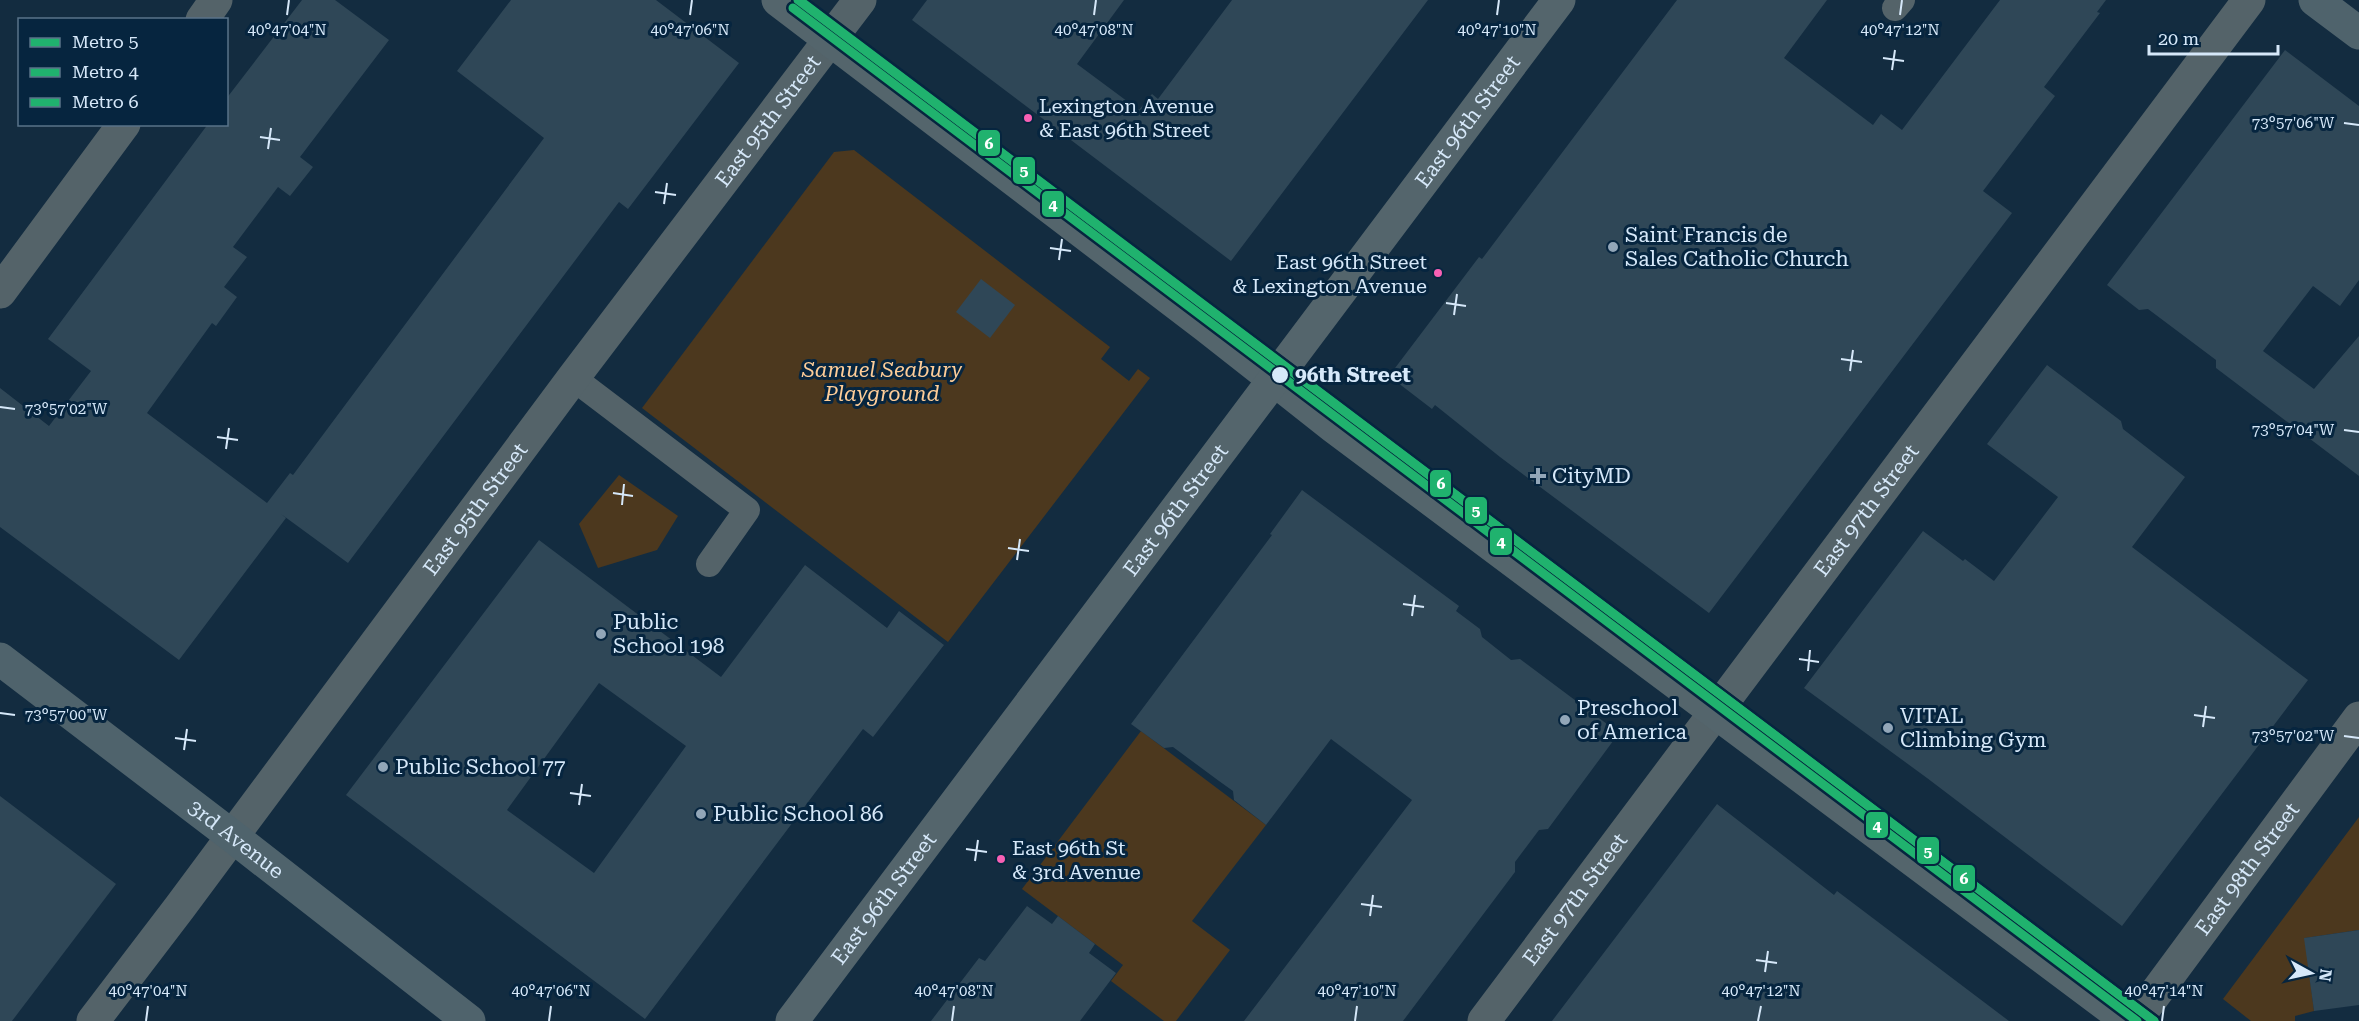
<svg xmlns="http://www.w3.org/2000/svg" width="2359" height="1021" font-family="'Roboto Serif',serif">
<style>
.green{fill:#4c381e}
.building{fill:#2f4757;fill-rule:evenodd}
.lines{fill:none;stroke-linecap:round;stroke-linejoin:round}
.lane{stroke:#546369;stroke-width:26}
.street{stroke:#546369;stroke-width:33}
.secondary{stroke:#54656c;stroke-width:33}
.primary{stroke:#4f636c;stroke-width:33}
.metro-1-casing{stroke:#06253f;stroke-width:14}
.metro-2-casing{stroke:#06253f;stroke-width:14}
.metro-3-casing{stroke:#06253f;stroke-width:14}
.metro-1{stroke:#20b26e;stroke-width:9}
.metro-2{stroke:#20b26e;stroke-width:9}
.metro-3{stroke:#20b26e;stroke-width:9}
.ticks{fill:none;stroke:#d6e8f9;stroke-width:2}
.bus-dot{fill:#f860b3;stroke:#06253f;stroke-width:2}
.poi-dot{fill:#92a6b8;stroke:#06253f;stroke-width:2}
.stop-dot{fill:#d6e8f9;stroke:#06253f;stroke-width:2}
.labels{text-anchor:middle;stroke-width:6;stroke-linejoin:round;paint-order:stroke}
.bus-label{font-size:20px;fill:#d6e8f9;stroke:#06253f;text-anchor:start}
.street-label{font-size:21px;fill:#d6e8f9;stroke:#06253f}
.poi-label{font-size:21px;fill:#d6e8f9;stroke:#06253f;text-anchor:start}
.park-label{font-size:21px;font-style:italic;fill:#fecd98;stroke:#06253f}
.stop-label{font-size:21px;font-weight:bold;fill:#d6e8f9;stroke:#06253f;text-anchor:start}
.ticks-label{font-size:15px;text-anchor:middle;fill:#d6e8f9;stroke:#06253f;stroke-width:6;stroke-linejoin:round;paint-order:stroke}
.line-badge{stroke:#06253f;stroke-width:2}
.badge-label{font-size:16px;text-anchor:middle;font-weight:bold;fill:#fff}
</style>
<rect width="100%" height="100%" fill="#132c40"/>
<g class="green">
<path d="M854,150L1110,347L1101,359L1129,381L1138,369L1150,378L948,642L642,408L834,152Z"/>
<path d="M619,475L678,516L657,550L598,568L579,524Z"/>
<path d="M1141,731L1266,825L1192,921L1230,950L1176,1021H1164L1111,981L1123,965L1022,889Z"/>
<path d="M2359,817V930L2305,938L2314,1011L2295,1016V1021H2251L2223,999Z"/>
</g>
<g class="building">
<path d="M302,0H335L389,40L300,157L313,167L290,196L278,187L233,247L247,257L224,287L237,297L216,326L212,323L147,413L267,503L290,473L293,475L544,138L457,71L511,0H656L739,63L628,209L619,202L348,563L281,514L286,518L179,660L0,527V388L49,426L91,371L48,339L208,124H226V99Z"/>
<path d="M927,0H1124L1077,64L1139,110L1152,94L1158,99L1232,0H1428L1231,261L912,20Z"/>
<path d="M1677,0H1827L1784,58L1873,125L1881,114L1902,130L2000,0H2106L2097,12L2100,13L2044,87L2055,96L1983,191L2012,213L1709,613L1500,457L1435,405L1432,409L1389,376L1479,257L1482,259Z"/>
<path d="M2285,50L2359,106V280L2340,306L2313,286L2263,351L2314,389L2359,336V476L2216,368V360L2148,309L2139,310L2107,285Z"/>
<path d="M981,279L1015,305L990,338L956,312Z"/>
<path d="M2047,365L2121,421L2123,429L2185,477L2132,547L2308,680L2122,926L1927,778L1804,688L1923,531L1963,561L1965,559L1994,581L2058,497L1987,444Z"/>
<path d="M1302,490L1459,606L1456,611L1480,629L1482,637L1511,660L1520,659L1619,733L1548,829L1539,830L1515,862V872L1403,1021H1244L1412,800L1331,739L1266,825L1234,800L1233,791L1219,781L1173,747L1164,748L1131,724L1272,535L1270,534Z"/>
<path d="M539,540L721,677L805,565L887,628L899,611L944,645L873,737L863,729L645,1019L346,795ZM599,683L686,746L594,873L507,810Z"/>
<path d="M0,796L116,884L12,1021H0Z"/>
<path d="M1717,804L1834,895L1837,891L2009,1021H1552Z"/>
<path d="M1027,906L1052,924L1058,916L1095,944L1089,953L1116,973L1080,1021H931L979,958L985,961Z"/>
<path d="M2359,930V1005L2314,1011L2304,938Z"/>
</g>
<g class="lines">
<g class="lane">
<path d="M1895,8L1902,0"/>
<path d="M573,378L747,510L709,564"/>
</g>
<g class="street">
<path d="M202,20L216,0"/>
<path d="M0,292L124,124"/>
<path id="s1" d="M93,1021L180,907L573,378L860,0"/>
<path id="s2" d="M1484,1021L2249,0"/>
<path id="s3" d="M2135,1021L2359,718"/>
</g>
<g class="secondary">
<path d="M778,0L1206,326L1334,427L2128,1021"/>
<path id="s4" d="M792,1021L1559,0"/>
</g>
<g class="primary">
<path d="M2315,0L2359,33"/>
<path id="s5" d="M0,659L232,836L469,1021"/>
</g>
<defs>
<path id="metro-1" d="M798,0L2154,1021"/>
<path id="metro-2" d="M793,8L2137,1021"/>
<path id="metro-3" d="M799,0L2154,1021"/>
</defs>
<use href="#metro-1" class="metro-1-casing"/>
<use href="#metro-2" class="metro-2-casing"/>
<use href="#metro-3" class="metro-3-casing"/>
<use href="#metro-1" class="metro-1"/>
<use href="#metro-2" class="metro-2"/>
<use href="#metro-3" class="metro-3"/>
</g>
<path class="ticks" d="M287,15L289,0M690,15L692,0M1094,15L1096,0M1497,15L1499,0M1900,15L1902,0M1883,58L1904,61M1892,70L1895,50M2344,123L2359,125M260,137L280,140M268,149L271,128M655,192L676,195M664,204L667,183M1050,248L1071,251M1059,260L1062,239M1446,303L1466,306M1454,315L1457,294M1841,359L1862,362M1850,371L1853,350M0,407L15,409M2344,430L2359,432M217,437L238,440M226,449L229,428M613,493L633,496M622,505L624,484M1008,548L1029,551M1017,560L1020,539M1403,604L1424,607M1412,616L1415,595M1799,659L1819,662M1808,671L1810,650M0,713L15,715M2194,715L2215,718M2203,727L2206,706M2344,736L2359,738M175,738L196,741M184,750L187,729M570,793L591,796M579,805L582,784M966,849L987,852M975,861L978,840M1361,904L1382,907M1370,916L1373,895M1756,960L1777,963M1765,972L1768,951M146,1021L148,1006M549,1021L551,1006M952,1021L954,1006M1355,1021L1357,1006M1758,1021L1761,1006M2162,1021L2164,1006"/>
<g class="bus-dot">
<circle cx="1028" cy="118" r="5"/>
<circle cx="1438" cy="273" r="5"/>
<circle cx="1001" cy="859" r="5"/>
</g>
<g class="poi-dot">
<circle cx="1613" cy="247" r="6"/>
<path d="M1535 467h6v6h6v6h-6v6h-6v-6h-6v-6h6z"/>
<circle cx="601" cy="634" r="6"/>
<circle cx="1565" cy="720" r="6"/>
<circle cx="1888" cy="728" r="6"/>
<circle cx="383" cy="767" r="6"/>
<circle cx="701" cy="814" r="6"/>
</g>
<circle class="stop-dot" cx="1280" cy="375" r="9"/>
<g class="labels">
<g class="bus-label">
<text x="1039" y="113">Lexington Avenue<tspan x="1039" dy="24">&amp; East 96th Street</tspan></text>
<text x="1427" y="269" text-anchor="end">East 96th Street<tspan x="1427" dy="24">&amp; Lexington Avenue</tspan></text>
<text x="1012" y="855">East 96th St<tspan x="1012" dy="24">&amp; 3rd Avenue</tspan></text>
</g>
<g class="street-label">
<text dy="7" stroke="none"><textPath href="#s1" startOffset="1125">East 95th Street</textPath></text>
<text dy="7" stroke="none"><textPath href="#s4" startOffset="1125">East 96th Street</textPath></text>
<text dy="7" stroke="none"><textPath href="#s1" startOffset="639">East 95th Street</textPath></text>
<text dy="7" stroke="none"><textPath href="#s4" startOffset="639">East 96th Street</textPath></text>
<text dy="7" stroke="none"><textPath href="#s2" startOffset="638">East 97th Street</textPath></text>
<text dy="7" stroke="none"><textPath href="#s5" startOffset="297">3rd Avenue</textPath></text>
<text dy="7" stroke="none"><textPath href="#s3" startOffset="189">East 98th Street</textPath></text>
<text dy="7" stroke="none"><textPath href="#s4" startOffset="153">East 96th Street</textPath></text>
<text dy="7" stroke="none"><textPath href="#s2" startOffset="152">East 97th Street</textPath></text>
</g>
<g class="poi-label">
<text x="1625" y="242">Saint Francis de<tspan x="1625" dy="24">Sales Catholic Church</tspan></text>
<text x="1552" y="483">CityMD</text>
<text x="613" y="629">Public<tspan x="613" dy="24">School 198</tspan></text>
<text x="1577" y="715">Preschool<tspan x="1577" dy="24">of America</tspan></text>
<text x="1900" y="723">VITAL<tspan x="1900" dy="24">Climbing Gym</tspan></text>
<text x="395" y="774">Public School 77</text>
<text x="713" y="821">Public School 86</text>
</g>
<g class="park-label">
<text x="882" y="377">Samuel Seabury<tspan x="882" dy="24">Playground</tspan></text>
</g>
<g class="stop-label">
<text x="1295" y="382">96th Street</text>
</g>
</g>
<g class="ticks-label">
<text x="287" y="35">40°47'04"N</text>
<text x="690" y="35">40°47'06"N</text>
<text x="1094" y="35">40°47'08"N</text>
<text x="1497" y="35">40°47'10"N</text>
<text x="1900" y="35">40°47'12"N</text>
<text x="2293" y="128">73°57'06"W</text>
<text x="66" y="414">73°57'02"W</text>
<text x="2293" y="435">73°57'04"W</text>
<text x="66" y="720">73°57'00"W</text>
<text x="2293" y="741">73°57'02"W</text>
<text x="148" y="996">40°47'04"N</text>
<text x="551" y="996">40°47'06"N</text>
<text x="954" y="996">40°47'08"N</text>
<text x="1357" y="996">40°47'10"N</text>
<text x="1761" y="996">40°47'12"N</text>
<text x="2164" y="996">40°47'14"N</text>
</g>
<g class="line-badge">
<rect x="977" y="129" width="24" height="28" rx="6" fill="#20b26e"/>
<rect x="1012" y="156" width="24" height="29" rx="6" fill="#20b26e"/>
<rect x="1041" y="190" width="24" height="28" rx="6" fill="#20b26e"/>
<rect x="1429" y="469" width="23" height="29" rx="6" fill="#20b26e"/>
<rect x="1464" y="496" width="24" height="29" rx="6" fill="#20b26e"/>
<rect x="1489" y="527" width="24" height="29" rx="6" fill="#20b26e"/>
<rect x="1865" y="811" width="24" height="28" rx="6" fill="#20b26e"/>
<rect x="1916" y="836" width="24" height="29" rx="6" fill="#20b26e"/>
<rect x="1952" y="864" width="24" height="28" rx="6" fill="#20b26e"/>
</g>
<g class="badge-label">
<text x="989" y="149">6</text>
<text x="1024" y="176">5</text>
<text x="1053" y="210">4</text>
<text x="1441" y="489">6</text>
<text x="1476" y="516">5</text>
<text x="1501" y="547">4</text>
<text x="1877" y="831">4</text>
<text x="1928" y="857">5</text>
<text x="1964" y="884">6</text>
</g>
<rect x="18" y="18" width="210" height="108" fill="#06253f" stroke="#597389" stroke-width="1.5"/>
<rect x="30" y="38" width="30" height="9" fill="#20b26e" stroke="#597389" stroke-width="1.5"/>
<text x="72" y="48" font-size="18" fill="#d6e8f9">Metro 5</text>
<rect x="30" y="68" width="30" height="9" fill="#20b26e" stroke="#597389" stroke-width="1.5"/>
<text x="72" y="78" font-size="18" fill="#d6e8f9">Metro 4</text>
<rect x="30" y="98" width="30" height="9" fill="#20b26e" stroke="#597389" stroke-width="1.5"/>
<text x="72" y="108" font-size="18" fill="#d6e8f9">Metro 6</text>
<g transform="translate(2311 973) rotate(98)" stroke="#06253f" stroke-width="4.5" paint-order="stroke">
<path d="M0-4.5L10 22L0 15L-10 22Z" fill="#d6e8f9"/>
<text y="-9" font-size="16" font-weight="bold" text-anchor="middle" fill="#d6e8f9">N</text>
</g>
<path d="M2149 45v9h129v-9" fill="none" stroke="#d6e8f9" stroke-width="3"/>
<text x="2158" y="45" font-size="18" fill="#d6e8f9" stroke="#06253f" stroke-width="4.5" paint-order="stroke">20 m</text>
</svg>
